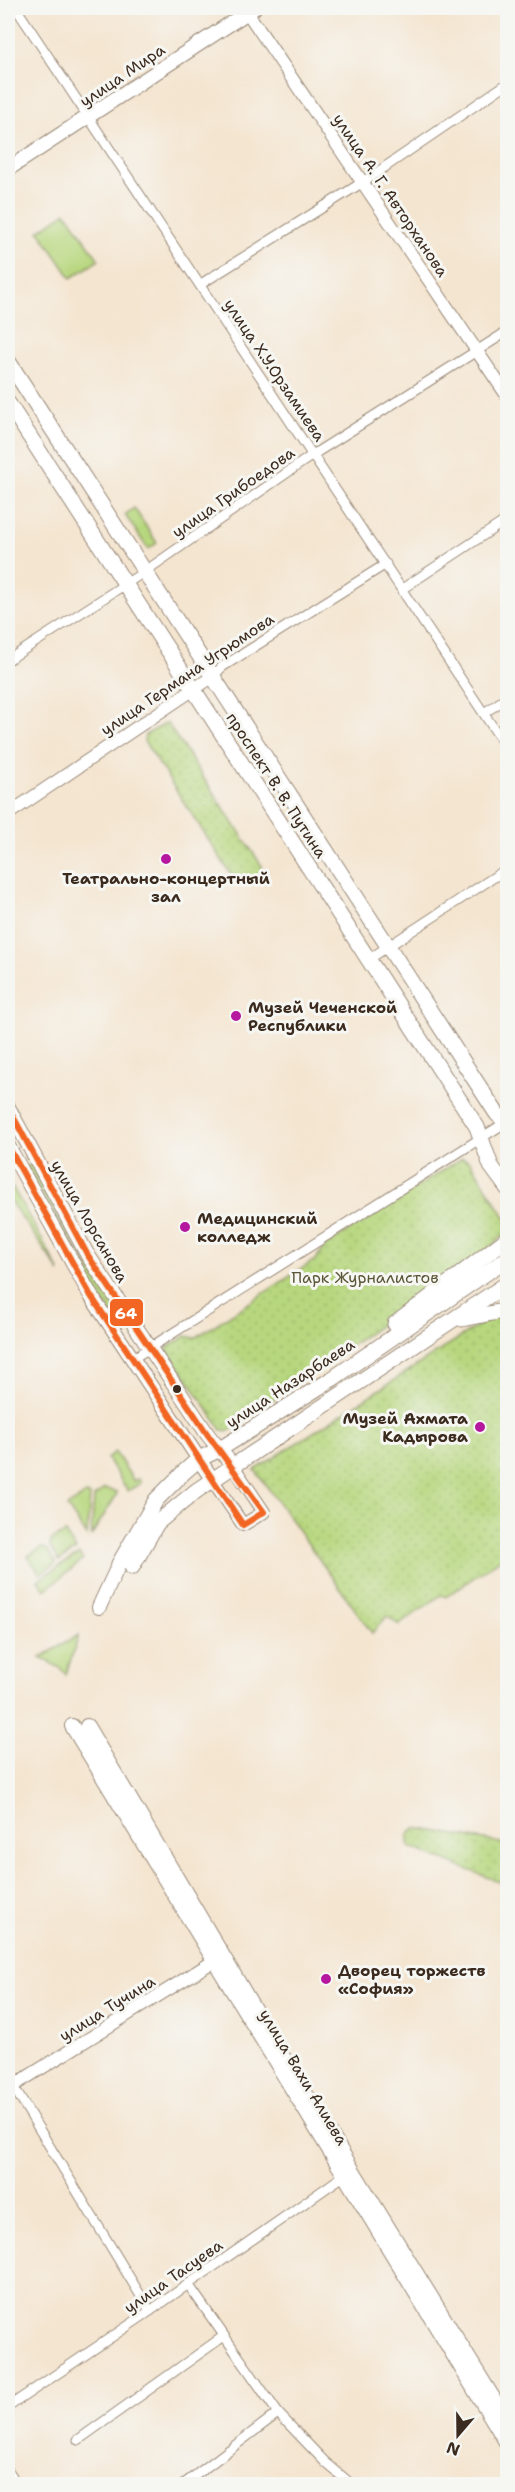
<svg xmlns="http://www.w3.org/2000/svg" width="515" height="2492" font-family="'Shantell Sans',sans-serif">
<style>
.grass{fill:#b7d77e;stroke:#79804e;stroke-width:1.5}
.park{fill:url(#park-dots);stroke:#79804e;stroke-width:1.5}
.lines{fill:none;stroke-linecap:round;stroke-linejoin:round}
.minor-casing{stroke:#988877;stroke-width:11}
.tertiary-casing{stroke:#988877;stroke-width:14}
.secondary-casing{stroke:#988877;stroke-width:16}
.primary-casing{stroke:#988877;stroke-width:17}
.minor{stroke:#fff;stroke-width:9}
.tertiary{stroke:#fff;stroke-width:12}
.secondary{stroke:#fff;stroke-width:14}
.primary{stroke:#fff;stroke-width:15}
.bus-1-casing{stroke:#f6f6f2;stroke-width:10}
.bus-1{stroke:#f26522;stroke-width:6}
.poi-dot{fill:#b5179e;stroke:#f6f6f2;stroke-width:2}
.bus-dot{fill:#3b2a1e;stroke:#f6f6f2;stroke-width:2}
.labels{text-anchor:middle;stroke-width:6;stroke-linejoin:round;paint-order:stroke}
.street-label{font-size:16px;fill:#3b2a1e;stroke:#f6f6f2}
.poi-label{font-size:16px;font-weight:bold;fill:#3b2a1e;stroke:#f6f6f2;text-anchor:start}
.park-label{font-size:16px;fill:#5a5536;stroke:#f6f6f2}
.line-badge{stroke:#f6f6f2;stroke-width:2}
.badge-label{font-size:16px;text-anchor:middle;font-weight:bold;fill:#fff}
</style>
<defs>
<pattern id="park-dots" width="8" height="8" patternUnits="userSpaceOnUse" patternTransform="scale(1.5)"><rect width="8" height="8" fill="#b7d77e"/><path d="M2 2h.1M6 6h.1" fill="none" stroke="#9eb96c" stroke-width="1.8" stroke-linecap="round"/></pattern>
</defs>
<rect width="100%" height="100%" fill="#f6f6f2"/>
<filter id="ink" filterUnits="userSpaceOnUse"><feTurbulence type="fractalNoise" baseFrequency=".0167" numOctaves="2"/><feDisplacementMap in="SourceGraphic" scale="12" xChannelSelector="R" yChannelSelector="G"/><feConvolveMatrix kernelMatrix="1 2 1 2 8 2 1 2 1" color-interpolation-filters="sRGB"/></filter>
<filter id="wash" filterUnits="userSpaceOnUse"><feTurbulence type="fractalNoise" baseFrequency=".008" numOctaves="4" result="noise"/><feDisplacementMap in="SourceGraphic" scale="24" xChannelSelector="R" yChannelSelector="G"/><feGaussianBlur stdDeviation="1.35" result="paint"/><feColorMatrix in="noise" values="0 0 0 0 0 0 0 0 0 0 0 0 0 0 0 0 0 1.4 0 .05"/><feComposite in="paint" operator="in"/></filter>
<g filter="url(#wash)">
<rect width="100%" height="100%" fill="#f4e5d0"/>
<g class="grass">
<path d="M66,212L99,260L71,278L39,231Z"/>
<path d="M134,508L157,543L148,549L125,515Z"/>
<path d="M31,1164L77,1250L130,1329L125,1332L92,1284L26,1167Z"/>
<path d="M13,1188L60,1272L10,1201L8,1200V1192Z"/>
<path d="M115,1452L134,1481L139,1478L141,1483L128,1491L107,1459Z"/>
<path d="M104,1489L117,1492L116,1496L91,1536L94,1497Z"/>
<path d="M86,1494L90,1496L87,1536L67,1507Z"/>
<path d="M65,1533L76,1550L59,1561L50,1547L51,1541Z"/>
<path d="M41,1548L47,1549L56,1563L40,1574L28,1556Z"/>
<path d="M79,1554L83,1560L45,1590L38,1580Z"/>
<path d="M79,1635L66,1674L59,1667L40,1658Z"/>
</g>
<g class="park">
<path d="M167,723L262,866L261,873L244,884L236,882L144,741L145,735Z"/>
<path d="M462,1158L470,1161L507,1220V1232L490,1248L229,1431L222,1430L166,1348L186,1336L195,1338L315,1260L325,1246Z"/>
<path d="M507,1317V1554L446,1597L441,1595L399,1625L387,1616L372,1633L255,1470L490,1318Z"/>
<path d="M416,1828L507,1844V1885L410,1847L408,1837L411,1831Z"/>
</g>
</g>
<g filter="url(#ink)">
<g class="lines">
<defs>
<g id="minor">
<path d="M16,8L508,750"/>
<path d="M201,284L363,182L508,83"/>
<path d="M402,589L508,519"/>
<path d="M8,660L144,572L314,454L508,331"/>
<path d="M212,677L222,667L386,564"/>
<path d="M484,713L508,697"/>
<path d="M369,959L508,868"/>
<path d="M132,1359L508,1121"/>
<path d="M8,2078L150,2311"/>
<path d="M188,2284L278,2413L325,2462L351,2484"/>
<path d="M8,2407L150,2311L349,2172"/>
<path d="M78,2440L224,2336"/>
<path d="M184,2484L278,2413"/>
</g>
<g id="tertiary">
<path d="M247,12L508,397"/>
<path d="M8,814L212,677"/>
<path d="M212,1479L243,1525L264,1512L233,1466"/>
<path d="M8,2089L222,1956"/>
<path d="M8,2473L15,2484"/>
</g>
<g id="secondary">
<path d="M8,169L254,8"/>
<path d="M8,1107L87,1254L208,1435L233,1466"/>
<path d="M8,1146L91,1296L212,1479"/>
<path d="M99,1607L119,1564"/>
<path d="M72,1726L508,2445"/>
<path d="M87,1726L269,2034L508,2422"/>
</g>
<g id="primary">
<path d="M8,361L497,1114L508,1124"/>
<path d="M8,403L477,1127L491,1166L508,1189"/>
<path d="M462,1319L508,1310"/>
<path d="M395,1324L508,1238"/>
<path d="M119,1564L156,1500L184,1472L199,1459L220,1449L332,1379L508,1258"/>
<path d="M132,1567L157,1523L196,1491L508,1283"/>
</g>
</defs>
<use href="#minor" class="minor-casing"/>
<use href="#tertiary" class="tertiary-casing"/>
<use href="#secondary" class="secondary-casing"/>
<use href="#primary" class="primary-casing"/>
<use href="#minor" class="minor"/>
<use href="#tertiary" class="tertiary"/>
<use href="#secondary" class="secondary"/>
<use href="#primary" class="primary"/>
<defs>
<path id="bus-1" d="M8,1107L87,1254L208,1435L264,1512L243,1525L91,1296L8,1146"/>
</defs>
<use href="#bus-1" class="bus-1-casing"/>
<use href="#bus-1" class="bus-1"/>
</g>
</g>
<g class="poi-dot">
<circle cx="166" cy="859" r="6"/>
<circle cx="236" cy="1016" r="6"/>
<circle cx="185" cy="1227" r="6"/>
<circle cx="480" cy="1427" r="6"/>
<circle cx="326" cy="1979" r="6"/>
</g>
<circle class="bus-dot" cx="177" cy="1389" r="5"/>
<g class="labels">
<g class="street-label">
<text transform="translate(122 75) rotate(-34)" y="6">улица Мира</text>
<text transform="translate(391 195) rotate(56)" y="6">улица А. Г. Авторханова</text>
<text transform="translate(275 370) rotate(56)" y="6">улица Х.У.Орзамиева</text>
<text transform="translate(233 492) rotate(-35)" y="6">улица Грибоедова</text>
<text transform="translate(187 674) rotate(-34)" y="6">улица Германа Угрюмова</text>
<text transform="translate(277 785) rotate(57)" y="6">проспект В. В. Путина</text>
<text transform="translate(90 1221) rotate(60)" y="6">улица Лорсанова</text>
<text transform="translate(290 1383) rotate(-33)" y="6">улица Назарбаева</text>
<text transform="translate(107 2008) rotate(-32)" y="6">улица Тучина</text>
<text transform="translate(304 2077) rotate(59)" y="6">улица Вахи Алиева</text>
<text transform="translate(173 2276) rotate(-35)" y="6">улица Тасуева</text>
</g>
<g class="poi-label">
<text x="166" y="884" text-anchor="middle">Театрально-концертный<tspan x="166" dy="18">зал</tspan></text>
<text x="248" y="1013">Музей Чеченской<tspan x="248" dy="18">Республики</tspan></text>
<text x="197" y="1224">Медицинский<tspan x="197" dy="18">колледж</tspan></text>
<text x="468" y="1424" text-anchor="end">Музей Ахмата<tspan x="468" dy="18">Кадырова</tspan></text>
<text x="338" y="1976">Дворец торжеств<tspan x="338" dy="18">«София»</tspan></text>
</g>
<g class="park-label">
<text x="365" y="1283">Парк Журналистов</text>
</g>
</g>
<rect class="line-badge" x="109" y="1298" width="35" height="29" rx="6" fill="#f26522"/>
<g class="badge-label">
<text x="126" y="1319">64</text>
</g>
<rect width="515" height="2492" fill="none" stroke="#f6f6f2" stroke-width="30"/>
<g transform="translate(458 2435) rotate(200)" stroke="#f6f6f2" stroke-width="4.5" paint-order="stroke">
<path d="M0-4.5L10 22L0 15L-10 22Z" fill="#3b2a1e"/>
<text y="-9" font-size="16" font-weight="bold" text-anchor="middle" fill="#3b2a1e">N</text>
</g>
</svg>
